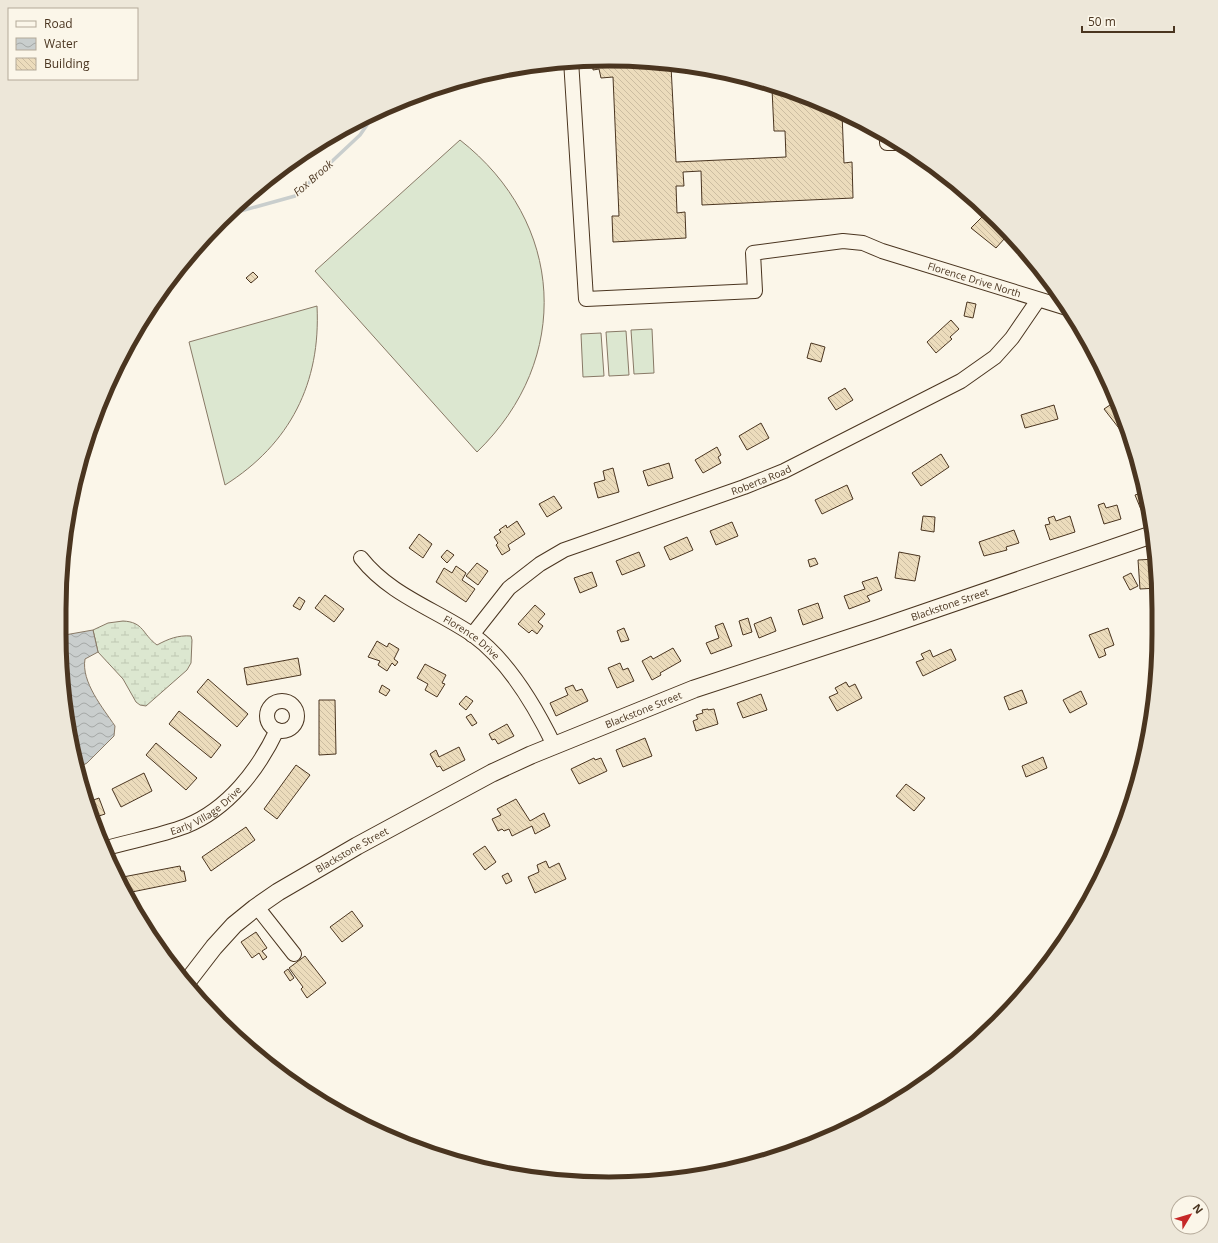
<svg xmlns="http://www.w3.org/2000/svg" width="1218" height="1243" font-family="'Open Sans',sans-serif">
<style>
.grass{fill:#dce7d0;stroke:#887966}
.wetland{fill:url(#wetland-marsh);stroke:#887966}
.water{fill:url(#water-waves);stroke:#887966}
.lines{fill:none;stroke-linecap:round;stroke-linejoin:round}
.stream{stroke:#c9cecd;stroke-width:3.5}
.building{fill:url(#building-back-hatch);stroke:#4a3520}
.minor-casing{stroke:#4a3520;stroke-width:16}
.major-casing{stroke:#4a3520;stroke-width:19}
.minor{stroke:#fbf6e9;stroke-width:14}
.major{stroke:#fbf6e9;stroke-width:17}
.labels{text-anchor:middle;stroke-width:3;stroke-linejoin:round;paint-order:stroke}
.street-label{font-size:10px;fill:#4a3520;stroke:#fbf6e9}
.water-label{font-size:11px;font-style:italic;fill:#4a3520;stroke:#fbf6e9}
.rim{fill:none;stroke:#4a3520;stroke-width:5}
</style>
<defs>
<pattern id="wetland-marsh" width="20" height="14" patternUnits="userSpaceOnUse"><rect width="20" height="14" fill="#dce7d0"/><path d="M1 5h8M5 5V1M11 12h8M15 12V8" fill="none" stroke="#bec7b2"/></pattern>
<pattern id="water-waves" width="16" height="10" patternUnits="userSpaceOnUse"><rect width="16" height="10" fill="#c9cecd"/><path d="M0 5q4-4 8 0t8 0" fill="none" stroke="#a5a8a6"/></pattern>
<pattern id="building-back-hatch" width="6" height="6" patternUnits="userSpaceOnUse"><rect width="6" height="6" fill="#ecdcbc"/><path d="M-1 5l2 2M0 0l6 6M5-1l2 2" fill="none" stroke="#ccbda1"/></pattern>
</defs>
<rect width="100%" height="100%" fill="#fbf6e9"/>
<g class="grass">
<path d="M460,140C565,222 573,359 477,452L315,271Z"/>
<path d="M317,306C321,383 290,444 225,485L189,342Z"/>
<path d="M652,329L654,373L634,374L631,330Z"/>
<path d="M626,331L629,375L609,376L606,332Z"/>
<path d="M601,333L604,376L583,377L581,334Z"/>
</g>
<path class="wetland" d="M123,621C144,622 142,634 157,645C168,639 178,635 191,636L192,640L191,663L187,670L146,706L140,705L136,702L123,679L98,652L93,630L108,623Z"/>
<path class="water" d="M93,630L98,652L85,659C81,682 103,708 115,726L114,736L87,763L78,768L70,742L59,636Z"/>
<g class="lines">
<path class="stream" d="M230,214L295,196L360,135L376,112"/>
</g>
<g class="building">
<path d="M598,61L681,64L714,72L685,73V65L671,66L676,162L786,157L785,131H774L772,89L786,88L842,113L844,163L852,162L853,198L702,205L701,171L683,172L684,186H676L677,213L685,212L686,238L613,242L612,216H619L613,77L601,78L599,69L593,70V63Z"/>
<path d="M982,217L1005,238L996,248L971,228Z"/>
<path d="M253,272L258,277L251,283L246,278Z"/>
<path d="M967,302L976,304L973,318L964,316Z"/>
<path d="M951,320L959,329L950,337L952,339L936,353L927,342Z"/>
<path d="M811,343L825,347L821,362L807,358Z"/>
<path d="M845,388L853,400L836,410L828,398Z"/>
<path d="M1116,401L1128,434L1125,436L1104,409Z"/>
<path d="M1054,405L1058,419L1025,428L1021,415Z"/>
<path d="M761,423L769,438L747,450L739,436Z"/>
<path d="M717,447L721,455L718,457L721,463L703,473L695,460Z"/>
<path d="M941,454L949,467L921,486L912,473Z"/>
<path d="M669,463L673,478L648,486L643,471Z"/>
<path d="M613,468L619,492L598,498L594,483L605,480L603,471Z"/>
<path d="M847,485L853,499L822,514L815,500Z"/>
<path d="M1144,492L1147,510L1142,512L1135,495Z"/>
<path d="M554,496L562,508L547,517L539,504Z"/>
<path d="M1104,503L1106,508L1117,505L1121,519L1104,524L1098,505Z"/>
<path d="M923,516L935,517L934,532L921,530Z"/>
<path d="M1054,516L1056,521L1070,516L1075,532L1050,540L1045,525L1050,524L1048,518Z"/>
<path d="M517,521L525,534L508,545L510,550L502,555L496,545L498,543L494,537L501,532L499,530L506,525L507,528Z"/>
<path d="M732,522L738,536L716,545L710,531Z"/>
<path d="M1014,530L1019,543L1006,547L1007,550L984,556L979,542Z"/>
<path d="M419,534L432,544L423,558L409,548Z"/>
<path d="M687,537L693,550L670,560L664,547Z"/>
<path d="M447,550L454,555L447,563L441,557Z"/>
<path d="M639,552L645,566L622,575L616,561Z"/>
<path d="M899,552L920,556L915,581L895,578Z"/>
<path d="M815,558L818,564L810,567L808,560Z"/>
<path d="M1155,559L1157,588L1140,589L1138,560Z"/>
<path d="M477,563L488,571L478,585L466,576Z"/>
<path d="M456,566L466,573L462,580L475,589L466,602L436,582L444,568L452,573Z"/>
<path d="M592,572L597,586L580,593L574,578Z"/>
<path d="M1131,573L1138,586L1130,590L1123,577Z"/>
<path d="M877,577L882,590L867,596L870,601L849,609L844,596L865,589L862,582Z"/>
<path d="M325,595L344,609L334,622L315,608Z"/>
<path d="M299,597L305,601L300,610L293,606Z"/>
<path d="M818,603L823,618L803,625L798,610Z"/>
<path d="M535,605L545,614L538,622L543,626L537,634L532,630L529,633L518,624Z"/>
<path d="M771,617L776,631L759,638L754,624Z"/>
<path d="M748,618L752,632L743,635L739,621Z"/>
<path d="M723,623L732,646L711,654L706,643L719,638L715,626Z"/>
<path d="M624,628L629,640L621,642L617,631Z"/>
<path d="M1108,628L1114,645L1104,649L1106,655L1099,658L1089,635Z"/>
<path d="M377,641L387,647L389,643L399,649L394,659L398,662L395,666L392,663L387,671L378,665L380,661L368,657Z"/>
<path d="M673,648L681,661L660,673L661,675L652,680L642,661L651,656L653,659Z"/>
<path d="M951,649L956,660L923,676L916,662L924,659L921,654L930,650L933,657Z"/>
<path d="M298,658L301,675L247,685L244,668Z"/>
<path d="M620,663L623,670L628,668L634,681L617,688L608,668Z"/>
<path d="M425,664L446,675L442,683L445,684L437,697L425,690L428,684L417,678Z"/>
<path d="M208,679L248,714L237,727L197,692Z"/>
<path d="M846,682L849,687L855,684L862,698L837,711L829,697L838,693L835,688Z"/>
<path d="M382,685L390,690L386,696L379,692Z"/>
<path d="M573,685L576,691L582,689L588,701L556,716L550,703L568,695L565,688Z"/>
<path d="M1022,690L1027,703L1009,710L1004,697Z"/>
<path d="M1081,691L1087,704L1070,713L1063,700Z"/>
<path d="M761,694L767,710L743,718L737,703Z"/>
<path d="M466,696L473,701L466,710L459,704Z"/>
<path d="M319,700H335L336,754L319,755Z"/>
<path d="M708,709V710L714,709L718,724L696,731L693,721L698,719L696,715L703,713L702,710Z"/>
<path d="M179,711L221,745L211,758L169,724Z"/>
<path d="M471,714L477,723L472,726L466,717Z"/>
<path d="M507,724L514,736L498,744L495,739L492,740L489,734Z"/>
<path d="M645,738L652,756L623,767L616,750Z"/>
<path d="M156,743L197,778L186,790L146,755Z"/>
<path d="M459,747L465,760L443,771L440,766L437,767L430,754L436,750L439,757Z"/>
<path d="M1043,757L1047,768L1026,777L1022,766Z"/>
<path d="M594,758L595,760L601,758L607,771L579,784L571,769Z"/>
<path d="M296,765L310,775L277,819L264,809Z"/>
<path d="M144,773L152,791L121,807L112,789Z"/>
<path d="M906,784L925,798L914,811L896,796Z"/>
<path d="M99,798L105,814L93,818L88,802Z"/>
<path d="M516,799L530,821L544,813L550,826L535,834L532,826L512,836L509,829L504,831L502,829L498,831L492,819L501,815L497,809Z"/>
<path d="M246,827L255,840L211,871L202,857Z"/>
<path d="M485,846L496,862L485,870L473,854Z"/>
<path d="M546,861L549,868L559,863L566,879L535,893L528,877L539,872L537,865Z"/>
<path d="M180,866L181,871H184L186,881L127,893L123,885L124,884L123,877Z"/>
<path d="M508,873L512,881L506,884L502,876Z"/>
<path d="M352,911L363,926L342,942L330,927Z"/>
<path d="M256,932L267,948L262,951L267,957L263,960L259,953L252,958L241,942Z"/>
<path d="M305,956L326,983L307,998L301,989L303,987L289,968Z"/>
<path d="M288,969L294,978L290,981L284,972Z"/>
</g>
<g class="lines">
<defs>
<g id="minor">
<path id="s1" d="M571,60L586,299L755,291L753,253L843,241L863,243L882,251L1067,308"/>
<path d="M887,135V143H898"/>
<path id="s2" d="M361,558C390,595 435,609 473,635C509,661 535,706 554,745"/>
<path id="s3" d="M472,635L509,588L540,564L564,550L744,487L784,471L961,381L995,357L1012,338L1038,300"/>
<circle cx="282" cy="716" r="15"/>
<path id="s4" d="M103,849C130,841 160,836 186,826C228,809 258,770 277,730"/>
<path d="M257,907L294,954"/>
</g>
<g id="major">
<path id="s5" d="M187,982L214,947L234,925L255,908L278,892L357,846L492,773L531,755L694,689L877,629L1151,535"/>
</g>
</defs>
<use href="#minor" class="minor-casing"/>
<use href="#major" class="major-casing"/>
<use href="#minor" class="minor"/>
<use href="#major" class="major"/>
</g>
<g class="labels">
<g class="street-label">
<text dy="4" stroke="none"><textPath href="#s1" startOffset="675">Florence Drive North</textPath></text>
<text dy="4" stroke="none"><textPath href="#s3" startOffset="336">Roberta Road</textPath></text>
<text dy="4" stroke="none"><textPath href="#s5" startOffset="862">Blackstone Street</textPath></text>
<text dy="4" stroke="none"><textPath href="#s2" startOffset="137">Florence Drive</textPath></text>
<text dy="4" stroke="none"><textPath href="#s5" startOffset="538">Blackstone Street</textPath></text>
<text dy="4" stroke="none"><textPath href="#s4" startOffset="111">Early Village Drive</textPath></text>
<text dy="4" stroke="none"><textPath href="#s5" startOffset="214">Blackstone Street</textPath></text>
</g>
<g class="water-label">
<text transform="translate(313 178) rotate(-41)" y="4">Fox Brook</text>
</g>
</g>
<path d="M0 0H1218V1243H0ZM609 66H609A543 543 0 0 1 1152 609V634A543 543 0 0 1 609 1177H609A543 543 0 0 1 66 634V609A543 543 0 0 1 609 66Z" fill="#ede7d9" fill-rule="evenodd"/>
<path class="rim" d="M609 66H609A543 543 0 0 1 1152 609V634A543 543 0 0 1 609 1177H609A543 543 0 0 1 66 634V609A543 543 0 0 1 609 66Z"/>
<rect x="8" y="8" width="130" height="72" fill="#fbf6e9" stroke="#b4a999"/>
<rect x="16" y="21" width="20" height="6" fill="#fbf6e9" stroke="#b4a999"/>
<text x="44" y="28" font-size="12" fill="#4a3520">Road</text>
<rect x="16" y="38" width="20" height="12" fill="url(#water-waves)" stroke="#b4a999"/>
<text x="44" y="48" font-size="12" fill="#4a3520">Water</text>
<rect x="16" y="58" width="20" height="12" fill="url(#building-back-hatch)" stroke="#b4a999"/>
<text x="44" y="68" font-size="12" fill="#4a3520">Building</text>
<g transform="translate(1190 1215) rotate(52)"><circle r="19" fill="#fbf6e9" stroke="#b4a999"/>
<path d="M0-3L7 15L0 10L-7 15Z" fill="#c62828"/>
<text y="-6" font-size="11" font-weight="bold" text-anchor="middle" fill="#4a3520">N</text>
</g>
<path d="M1082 26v6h92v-6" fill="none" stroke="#4a3520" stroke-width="2"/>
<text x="1088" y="26" font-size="12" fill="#4a3520" stroke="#fbf6e9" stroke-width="3" paint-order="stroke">50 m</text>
</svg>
